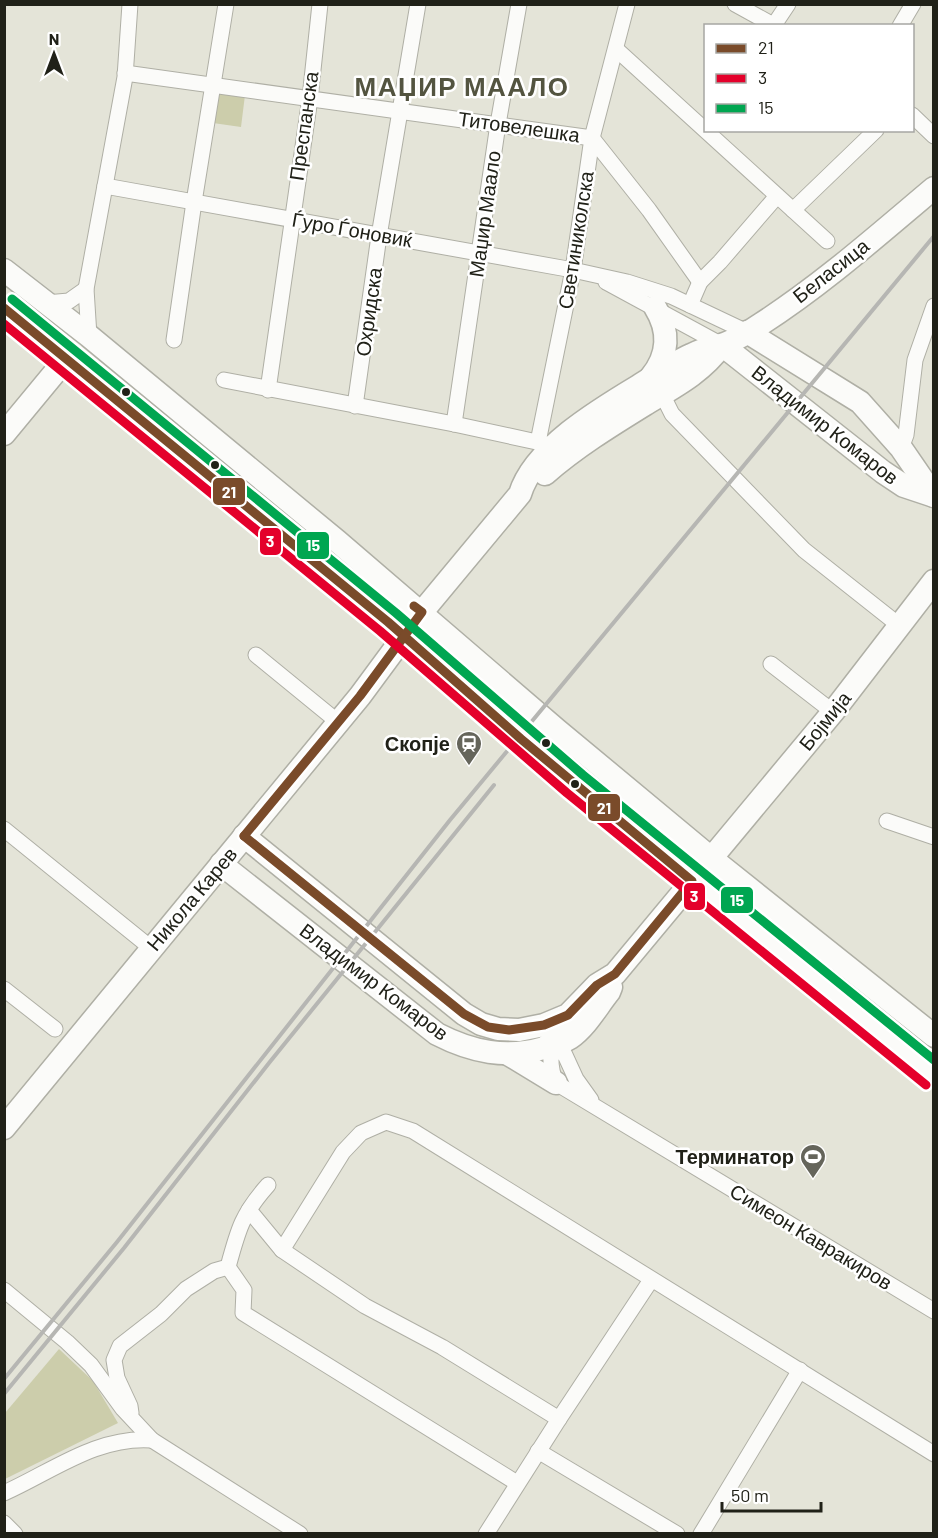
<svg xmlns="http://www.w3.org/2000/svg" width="938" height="1538" font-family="Barlow,sans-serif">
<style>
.green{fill:#cccdab}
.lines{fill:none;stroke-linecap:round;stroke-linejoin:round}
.street-casing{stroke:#afafa5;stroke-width:17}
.secondary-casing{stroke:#afafa5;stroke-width:25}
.street{stroke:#fbfbf9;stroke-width:15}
.secondary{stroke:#fbfbf9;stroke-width:22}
.rail{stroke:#b6b6b3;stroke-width:4}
.bus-1-casing{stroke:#fff;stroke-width:14}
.bus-2-casing{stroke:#fff;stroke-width:14}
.bus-3-casing{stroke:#fff;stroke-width:14}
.bus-1{stroke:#7a4b2a;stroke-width:9}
.bus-2{stroke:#e4002b;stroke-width:9}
.bus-3{stroke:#00a651;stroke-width:9}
.bus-dot{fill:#202118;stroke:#fff;stroke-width:2}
.labels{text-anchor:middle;stroke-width:5;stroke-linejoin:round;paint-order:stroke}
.street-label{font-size:20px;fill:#202118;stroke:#fff}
.poi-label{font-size:20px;font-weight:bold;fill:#202118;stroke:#fff;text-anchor:end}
.district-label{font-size:26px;font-weight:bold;letter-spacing:1.5px;fill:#535440;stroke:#fff}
.line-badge{stroke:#fff;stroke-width:2}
.badge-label{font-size:16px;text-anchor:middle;font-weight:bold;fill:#fff}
</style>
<rect width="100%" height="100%" fill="#e4e4d8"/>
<g class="green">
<path d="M217,92L245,95L241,127L213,123Z"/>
<path d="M59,1349L93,1381L118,1423L5,1479V1413Z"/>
</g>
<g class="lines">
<defs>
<g id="street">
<path d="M735,4L775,26"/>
<path d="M774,25L788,4"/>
<path d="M900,26L913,4"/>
<path d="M616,49L827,241"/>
<path d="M125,73L592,138L649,210L700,282"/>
<path d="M912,115L934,136"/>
<path d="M105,186L573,270L627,282L671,296L747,332"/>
<path d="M793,210L876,130"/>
<path d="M606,282L722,345"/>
<path d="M46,303L69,301L86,289"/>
<path d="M690,305L700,282L720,262L777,196"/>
<path d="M89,336L86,289L125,77L130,4"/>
<path d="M174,340L194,202L226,4"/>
<path d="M224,380L454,424L546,444"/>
<path d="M268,390L310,98L320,4"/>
<path d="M662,394L672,414L804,550L900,626"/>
<path d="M355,406L379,236L418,4"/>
<path d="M454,424L498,124L519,4"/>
<path d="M538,442L573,270L592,138L627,4"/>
<path d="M901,448L906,435L915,360L934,306"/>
<path d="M256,655L338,722"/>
<path d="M771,664L833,712"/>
<path d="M887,821L934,837"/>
<path d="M4,829L151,948"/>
<path d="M4,989L55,1029"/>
<path d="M568,1015C553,1037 545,1057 556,1083L934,1311"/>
<path d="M546,1042L565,1055L576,1079L591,1100"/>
<path d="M249,1210L282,1250L365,1306L442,1347L559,1419"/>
<path d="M282,1250L343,1152L361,1133L386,1122L413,1131L934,1454"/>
<path d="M228,1267L244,1290L243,1313L517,1483"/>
<path d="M4,1290L67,1342L91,1365L123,1409L152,1440L300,1534"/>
<path d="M131,1413L130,1406L117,1378L114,1360L120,1346L161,1314L186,1289L214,1271L228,1267C238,1230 242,1214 268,1185"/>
<path d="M538,1451L677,1534"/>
<path d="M4,1493C53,1471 97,1436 152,1440"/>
<path d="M4,1523L15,1534"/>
<path d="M486,1534L559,1419L651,1280"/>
<path d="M701,1534L800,1370"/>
</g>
<g id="secondary">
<path d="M4,270L89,336L337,541L557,730L711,858L934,1036"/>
<path d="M4,308L388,622L575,784L934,1076"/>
<path d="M747,332L860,402L901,448L934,496"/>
<path d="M722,345L883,472L904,486L934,496"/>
<path d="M651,377C669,355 670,331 655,307"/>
<path d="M4,434L66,359"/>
<path d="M545,474C576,447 610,426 644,405C672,388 702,373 721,346"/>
<path d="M244,836L464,1014L481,1024L498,1029L519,1030L544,1025L568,1015L597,985L615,974L833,712L934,581"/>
<path d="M221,864L437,1034C472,1052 506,1059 544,1048C553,1045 562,1043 570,1038C586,1027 597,1007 609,992L611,987"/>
<path d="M508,1054L556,1083"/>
<path d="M4,1128L360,696L422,612L520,494C534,448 600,409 640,385C656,375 673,363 691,355C701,350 710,347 721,345C732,342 751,331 761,324C823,284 878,235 934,188"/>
</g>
</defs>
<use href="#street" class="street-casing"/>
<use href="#secondary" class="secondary-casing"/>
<use href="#street" class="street"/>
<use href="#secondary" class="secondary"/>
<g class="rail">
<path d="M4,1379L117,1242L450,820L934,236"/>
<path d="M4,1394L124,1248L269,1063L494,785"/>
</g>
<defs>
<g id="bus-1">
<path d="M4,308L388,622L521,739L692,881L615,974L597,985L568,1015L544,1025L509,1030L488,1027L464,1014L244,836"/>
<path d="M244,836L360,696L422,612L414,606"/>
</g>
<path id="bus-2" d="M4,324L380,631L567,793L926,1085"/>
<path id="bus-3" d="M12,299L396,613L583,775L934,1060"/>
</defs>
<use href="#bus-1" class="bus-1-casing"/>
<use href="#bus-2" class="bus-2-casing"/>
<use href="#bus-3" class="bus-3-casing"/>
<use href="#bus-1" class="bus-1"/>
<use href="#bus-2" class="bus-2"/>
<use href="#bus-3" class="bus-3"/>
</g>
<defs>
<symbol id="station-pin" viewBox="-11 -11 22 30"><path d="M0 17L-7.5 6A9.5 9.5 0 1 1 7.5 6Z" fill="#65655b" stroke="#fff"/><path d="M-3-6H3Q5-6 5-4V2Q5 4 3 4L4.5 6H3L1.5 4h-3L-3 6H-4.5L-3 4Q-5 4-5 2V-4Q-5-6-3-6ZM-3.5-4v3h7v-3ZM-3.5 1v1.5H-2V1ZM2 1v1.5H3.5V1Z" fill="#fff"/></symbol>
<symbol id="stadium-pin" viewBox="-11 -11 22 30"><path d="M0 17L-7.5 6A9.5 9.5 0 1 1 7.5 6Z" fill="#65655b" stroke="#fff"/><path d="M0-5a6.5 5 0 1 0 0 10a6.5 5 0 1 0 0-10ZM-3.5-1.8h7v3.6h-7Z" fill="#fff"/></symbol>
</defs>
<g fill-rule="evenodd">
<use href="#station-pin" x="454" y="729" width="30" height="40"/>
<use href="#stadium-pin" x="798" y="1142" width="30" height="40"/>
</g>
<g class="bus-dot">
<circle cx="126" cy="392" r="5"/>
<circle cx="215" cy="465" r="5"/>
<circle cx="546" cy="743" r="5"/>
<circle cx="575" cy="784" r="5"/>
</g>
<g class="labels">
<g class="street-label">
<text transform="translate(304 126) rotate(-82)" y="7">Преспанска</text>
<text transform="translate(519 127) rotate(8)" y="7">Титовелешка</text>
<text transform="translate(485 214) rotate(-82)" y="7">Маџир Маало</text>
<text transform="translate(352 230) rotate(10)" y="7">Ѓуро Ѓоновиќ</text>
<text transform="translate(576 240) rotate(-81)" y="7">Светиниколска</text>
<text transform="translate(831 271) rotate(-38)" y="7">Беласица</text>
<text transform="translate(369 312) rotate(-82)" y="7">Охридска</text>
<text transform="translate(825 425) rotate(38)" y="7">Владимир Комаров</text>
<text transform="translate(825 721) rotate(-51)" y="7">Бојмија</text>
<text transform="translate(192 899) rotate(-50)" y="7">Никола Карев</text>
<text transform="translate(374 982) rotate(37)" y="7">Владимир Комаров</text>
<text transform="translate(811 1237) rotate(31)" y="7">Симеон Кавракиров</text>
</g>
<g class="poi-label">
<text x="450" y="751">Скопје</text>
<text x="794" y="1164">Терминатор</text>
</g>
<g class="district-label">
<text x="462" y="96">МАЏИР МААЛО</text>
</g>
</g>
<g class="line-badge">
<rect x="212" y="477" width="34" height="29" rx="6" fill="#7a4b2a"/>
<rect x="259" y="527" width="23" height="29" rx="6" fill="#e4002b"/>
<rect x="296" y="531" width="34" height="29" rx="6" fill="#00a651"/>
<rect x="587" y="793" width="34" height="29" rx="6" fill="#7a4b2a"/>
<rect x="683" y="882" width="23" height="29" rx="6" fill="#e4002b"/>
<rect x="720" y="886" width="34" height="28" rx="6" fill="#00a651"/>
</g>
<g class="badge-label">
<text x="229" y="498">21</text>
<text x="270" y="547">3</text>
<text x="313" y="551">15</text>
<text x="604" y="814">21</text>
<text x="694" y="902">3</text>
<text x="737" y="906">15</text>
</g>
<rect width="938" height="1538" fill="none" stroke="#202118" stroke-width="12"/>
<rect x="704" y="24" width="210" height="108" fill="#ffffff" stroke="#a6a6a3" stroke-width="1.5"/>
<rect x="716" y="44" width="30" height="9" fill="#7a4b2a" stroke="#a6a6a3" stroke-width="1.5"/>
<text x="758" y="54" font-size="18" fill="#202118">21</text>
<rect x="716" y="74" width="30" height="9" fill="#e4002b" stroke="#a6a6a3" stroke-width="1.5"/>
<text x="758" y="84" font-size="18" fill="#202118">3</text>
<rect x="716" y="104" width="30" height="9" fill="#00a651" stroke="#a6a6a3" stroke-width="1.5"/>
<text x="758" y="114" font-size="18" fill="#202118">15</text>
<g transform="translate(54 54)" stroke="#ffffff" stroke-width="4.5" paint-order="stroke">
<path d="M0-4.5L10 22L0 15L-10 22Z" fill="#202118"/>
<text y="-9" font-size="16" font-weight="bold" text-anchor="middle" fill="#202118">N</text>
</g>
<path d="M722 1502v9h99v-9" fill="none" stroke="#202118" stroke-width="3"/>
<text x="731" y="1502" font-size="18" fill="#202118" stroke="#ffffff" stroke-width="4.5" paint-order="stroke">50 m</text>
</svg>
